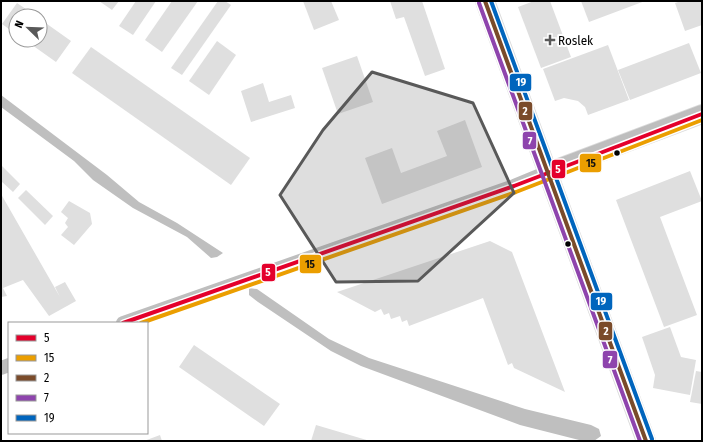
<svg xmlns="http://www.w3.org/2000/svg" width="703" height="442" font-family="'Fira Sans Condensed',sans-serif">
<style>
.water{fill:#bfbfbf}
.building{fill:#dfdfdf}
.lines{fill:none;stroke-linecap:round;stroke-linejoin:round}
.major-casing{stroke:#dbdbdb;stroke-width:20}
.minor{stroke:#bebebe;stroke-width:14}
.major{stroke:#bebebe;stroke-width:18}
.bus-1-casing{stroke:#fff;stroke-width:7}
.bus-2-casing{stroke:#fff;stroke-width:7}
.bus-3-casing{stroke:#fff;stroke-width:7}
.bus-4-casing{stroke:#fff;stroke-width:7}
.bus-5-casing{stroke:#fff;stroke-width:7}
.bus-1{stroke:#e4002b;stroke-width:4}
.bus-2{stroke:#eb9e00;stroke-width:4}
.bus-3{stroke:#7a4b2a;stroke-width:4}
.bus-4{stroke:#8e44ad;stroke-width:4}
.bus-5{stroke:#0065bd;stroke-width:4}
.marked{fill:#595959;fill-opacity:0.2;stroke:#595959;stroke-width:3;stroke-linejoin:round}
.poi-dot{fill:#595959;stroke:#fff;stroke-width:1.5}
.bus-dot{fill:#000;stroke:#fff;stroke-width:1.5}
.labels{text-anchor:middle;stroke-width:4;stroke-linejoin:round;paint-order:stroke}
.poi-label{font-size:13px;fill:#000;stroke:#fff;text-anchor:start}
.line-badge{stroke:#fff;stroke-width:1.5}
.badge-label{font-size:11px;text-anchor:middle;font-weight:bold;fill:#fff}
.pale-badge-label{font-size:11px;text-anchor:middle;font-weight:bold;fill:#111}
</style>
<rect width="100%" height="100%" fill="#fff"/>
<g class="water">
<path d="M1,95L107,175L139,202L177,223L223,253L217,257L211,258L187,237L133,208L93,180L74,161L1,107Z"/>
<path d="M249,288L257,289L329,339L369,358L525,409L591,425L599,429L601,436L594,441H583L520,425L361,366L331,351L258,302L249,295Z"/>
</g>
<g class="building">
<path d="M99,1H119L112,10Z"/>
<path d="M136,1H156L133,35L119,26Z"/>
<path d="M172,1H198L162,52L145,40Z"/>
<path d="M218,1H225L231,5L182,75L171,68Z"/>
<path d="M303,1H331L339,20L314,30Z"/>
<path d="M390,1H422L445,69L425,76L404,17L396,19Z"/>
<path d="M534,1H550L571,57L541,68L518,7Z"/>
<path d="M581,1H645L589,22Z"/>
<path d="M681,1H697V2L702,1V25L685,31L675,3Z"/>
<path d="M17,3L36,16H16V34L2,24Z"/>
<path d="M40,19L71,41L56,62L25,40H40Z"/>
<path d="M217,41L236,55L209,95L189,81Z"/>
<path d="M689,43L701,73L630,100L618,70Z"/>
<path d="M608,45L629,100L588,115L585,107L578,101L564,98L555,101L543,69Z"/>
<path d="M91,47L250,158L231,185L72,73Z"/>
<path d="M357,56L373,102L338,114L322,68Z"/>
<path d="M263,83L269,102L291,95L295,108L251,122L241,91Z"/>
<path d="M465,120L482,167L382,204L365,158L392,148L401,173L447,156L437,131Z"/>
<path d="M1,165L20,184L13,192L1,181Z"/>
<path d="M690,171L702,201L660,217L697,315L664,327L616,200Z"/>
<path d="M26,190L53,216L45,225L18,198Z"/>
<path d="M1,194L60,297L55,287L65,282L76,301L49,316L23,280L3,288L7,296L1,297Z"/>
<path d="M69,201L90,213L92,224L74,245L61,235L68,227L65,223L68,218L61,212Z"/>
<path d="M490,241L512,252L565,392L514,368L512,363L508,365L483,298L409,326L407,320L402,322L400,316L391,319L389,313L384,315L381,309L375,312L337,292Z"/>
<path d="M670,327L681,357L696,360L690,395L653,388L655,375L642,337Z"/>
<path d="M194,345L280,404L264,426L179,367Z"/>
<path d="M696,371L702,372V404L690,402Z"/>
<path d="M316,425L370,441H311Z"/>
<path d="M160,435L162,441H144Z"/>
</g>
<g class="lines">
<defs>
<g id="major">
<path d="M485,1L646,441"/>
<path d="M548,172L702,114"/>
</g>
</defs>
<use href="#major" class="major-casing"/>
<g class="minor">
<path d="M123,323L514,186L548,172"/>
<path d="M1,368L9,365"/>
</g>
<use href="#major" class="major"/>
<defs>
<path id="bus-1" d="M123,323L514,186L702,114"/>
<path id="bus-2" d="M141,323L516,192L702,120"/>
<path id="bus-3" d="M485,1L646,441"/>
<path id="bus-4" d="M479,3L640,441"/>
<path id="bus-5" d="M491,1L652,439"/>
</defs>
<use href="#bus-1" class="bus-1-casing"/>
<use href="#bus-2" class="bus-2-casing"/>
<use href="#bus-3" class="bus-3-casing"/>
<use href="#bus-4" class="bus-4-casing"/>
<use href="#bus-5" class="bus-5-casing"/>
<use href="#bus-1" class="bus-1"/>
<use href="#bus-2" class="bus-2"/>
<use href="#bus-3" class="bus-3"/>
<use href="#bus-4" class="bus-4"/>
<use href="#bus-5" class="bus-5"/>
</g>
<path class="marked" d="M372,72L473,103L514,193L418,281L336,282L280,195L323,130Z"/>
<path class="poi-dot" d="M548 34h4v4h4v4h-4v4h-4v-4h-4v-4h4z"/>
<g class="bus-dot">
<circle cx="617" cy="153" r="3.5"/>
<circle cx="568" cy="244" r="3.5"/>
</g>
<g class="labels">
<g class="poi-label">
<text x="558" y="45">Roslek</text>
</g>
</g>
<g class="line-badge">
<rect x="509" y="73" width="23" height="19" rx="4" fill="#0065bd"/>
<rect x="518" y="101" width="15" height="20" rx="4" fill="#7a4b2a"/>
<rect x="522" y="131" width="15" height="19" rx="4" fill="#8e44ad"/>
<rect x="579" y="153" width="23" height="20" rx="4" fill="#eb9e00"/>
<rect x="551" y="159" width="15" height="20" rx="4" fill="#e4002b"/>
<rect x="299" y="254" width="23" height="20" rx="4" fill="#eb9e00"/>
<rect x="261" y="263" width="15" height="19" rx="4" fill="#e4002b"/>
<rect x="590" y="292" width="23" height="19" rx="4" fill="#0065bd"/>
<rect x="598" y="321" width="15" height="20" rx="4" fill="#7a4b2a"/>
<rect x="602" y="350" width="16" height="19" rx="4" fill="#8e44ad"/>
</g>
<g class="badge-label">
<text x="521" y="86">19</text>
<text x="525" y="115">2</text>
<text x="530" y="145">7</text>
<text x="558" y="173">5</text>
<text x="268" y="276">5</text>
<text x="601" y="305">19</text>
<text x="606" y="335">2</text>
<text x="610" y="364">7</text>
</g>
<g class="pale-badge-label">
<text x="591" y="167">15</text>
<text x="310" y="268">15</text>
</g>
<rect width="703" height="442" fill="none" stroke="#000000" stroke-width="4"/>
<rect x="8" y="322" width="140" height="112" fill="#ffffff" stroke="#999999"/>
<rect x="16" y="335" width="20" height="6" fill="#e4002b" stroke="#999999"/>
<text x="44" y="342" font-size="12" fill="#000000">5</text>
<rect x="16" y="355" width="20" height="6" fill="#eb9e00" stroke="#999999"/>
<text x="44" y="362" font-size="12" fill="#000000">15</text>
<rect x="16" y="375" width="20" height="6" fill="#7a4b2a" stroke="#999999"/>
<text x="44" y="382" font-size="12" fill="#000000">2</text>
<rect x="16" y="395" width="20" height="6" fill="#8e44ad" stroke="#999999"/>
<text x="44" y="402" font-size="12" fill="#000000">7</text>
<rect x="16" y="415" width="20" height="6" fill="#0065bd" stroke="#999999"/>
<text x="44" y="422" font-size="12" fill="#000000">19</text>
<g transform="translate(28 28) rotate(293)"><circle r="19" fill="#ffffff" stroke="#999999"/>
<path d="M0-3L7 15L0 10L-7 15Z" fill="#595959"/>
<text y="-6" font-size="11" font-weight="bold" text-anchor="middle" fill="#000000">N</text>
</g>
</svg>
